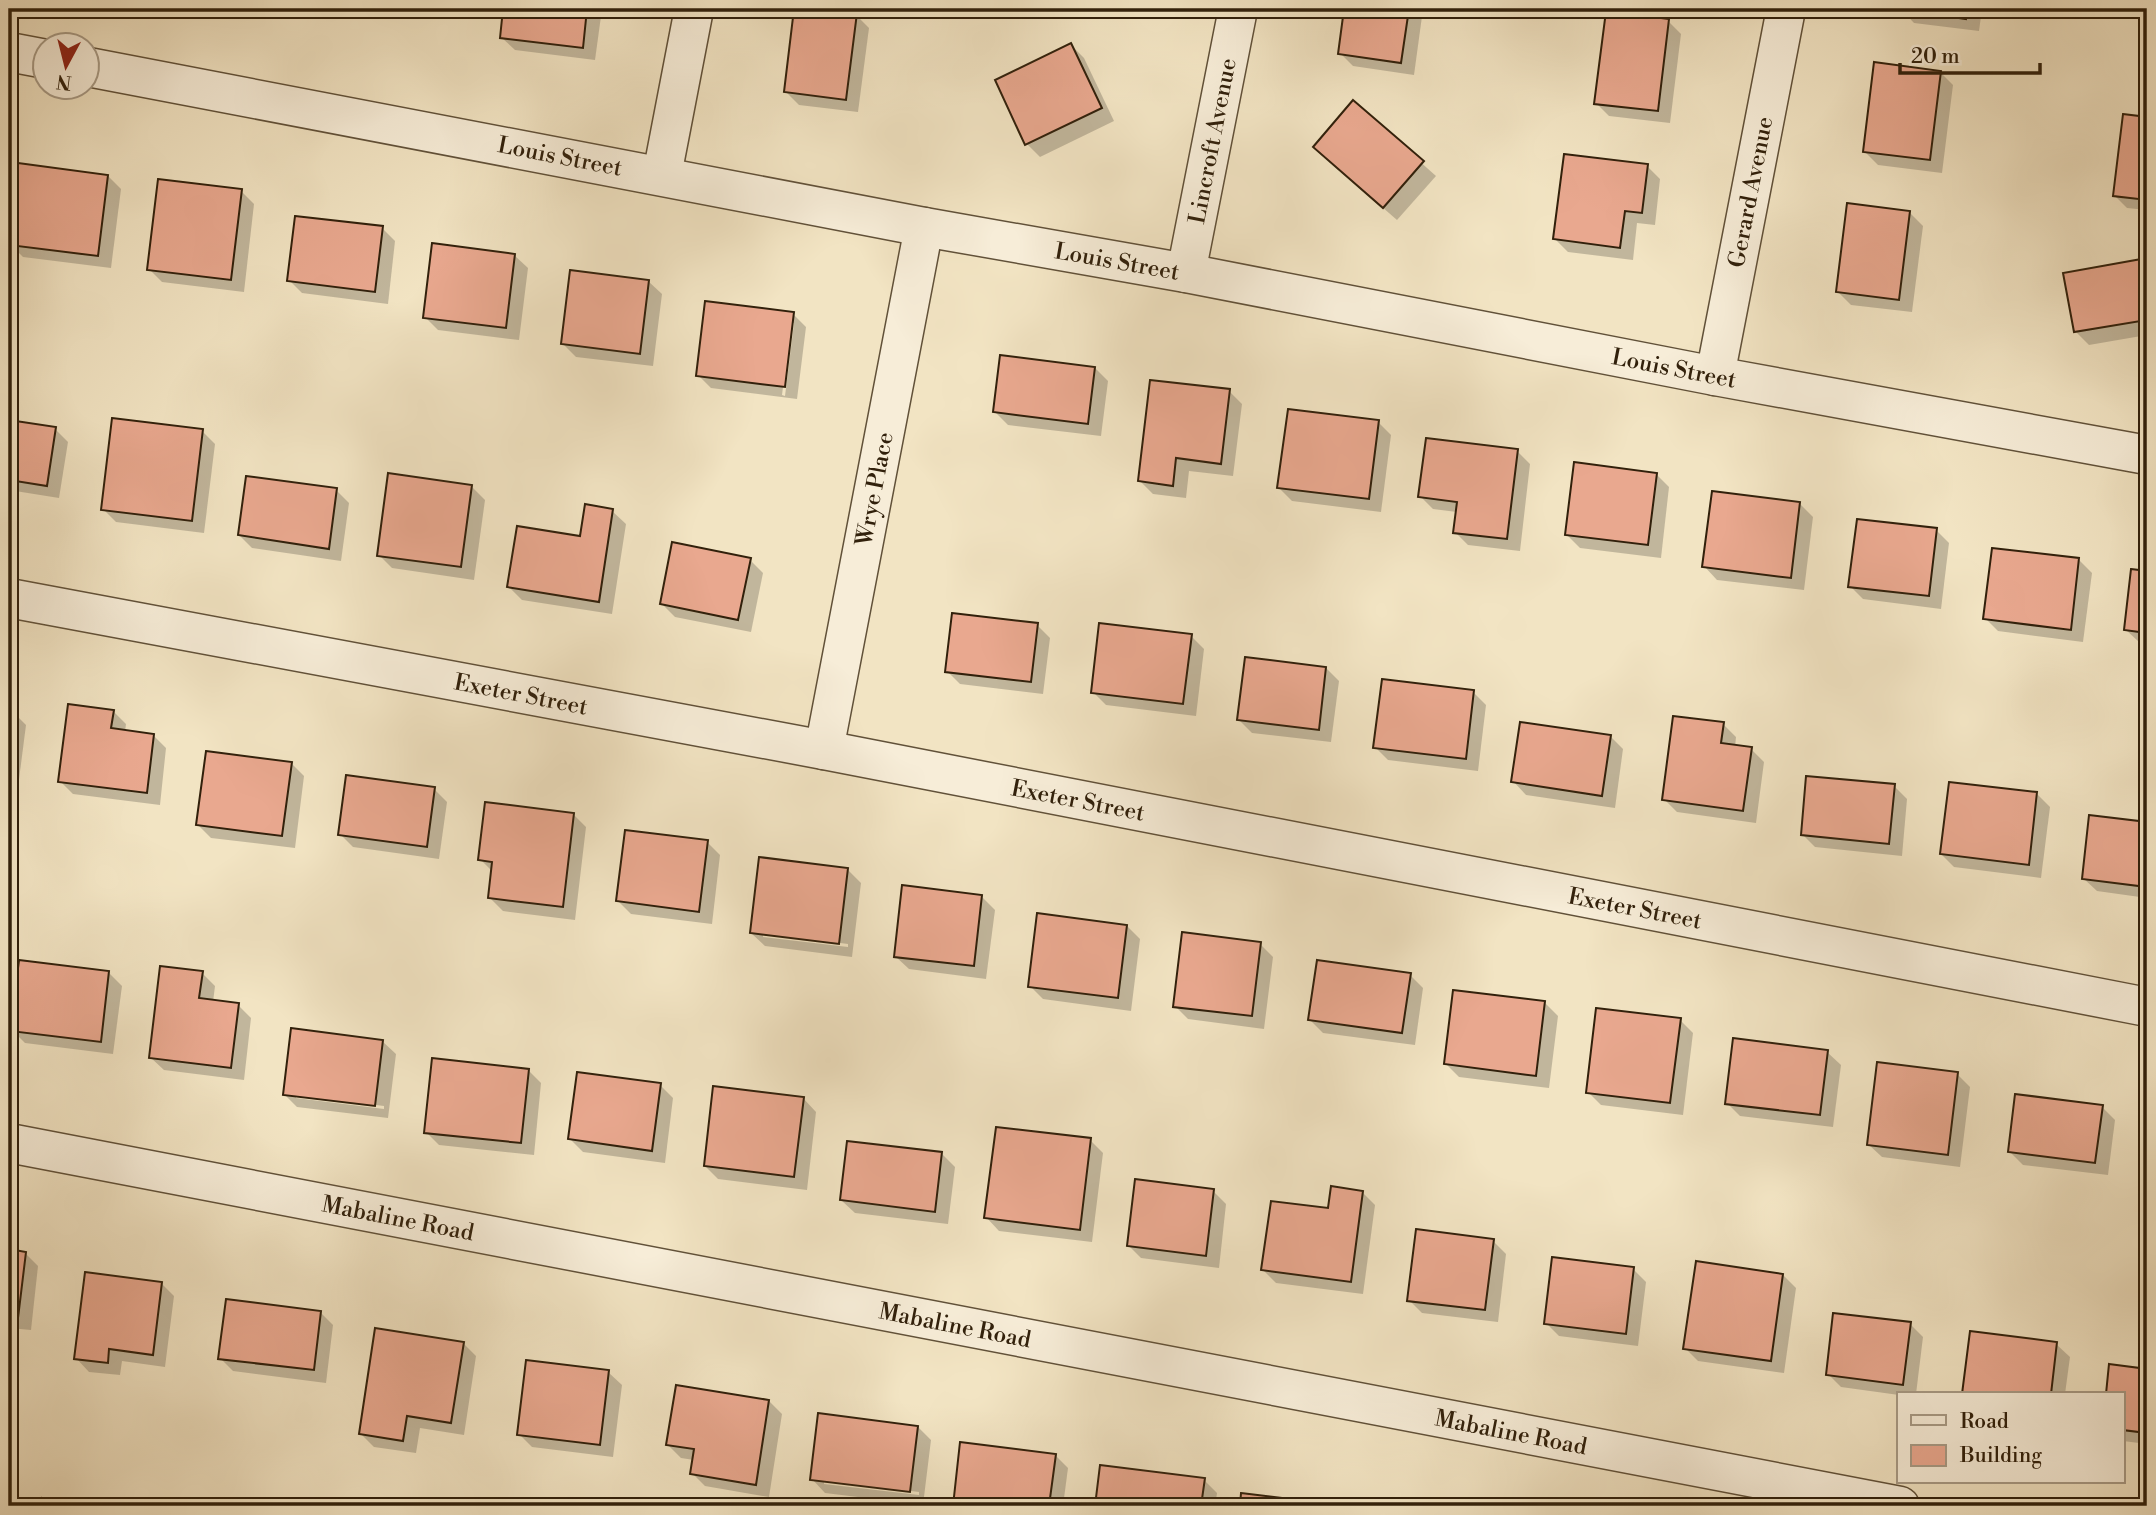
<svg xmlns="http://www.w3.org/2000/svg" width="2156" height="1515" font-family="'Libre Bodoni',serif">
<style>
.shadow{fill:#0003;fill-rule:evenodd}
.building{fill:#e9a88f;stroke:#31200b;stroke-width:2}
.lines{fill:none;stroke-linecap:round;stroke-linejoin:round}
.street-casing{stroke:#615139;stroke-width:41}
.street{stroke:#f7edd8;stroke-width:38}
.labels{text-anchor:middle;stroke-width:5;stroke-linejoin:round;paint-order:stroke}
.street-label{font-size:23px;fill:#31200b;stroke:#f7edd8}
</style>
<rect width="100%" height="100%" fill="#f2e4c3"/>
<filter id="stains"><feTurbulence type="fractalNoise" baseFrequency=".00286" numOctaves="4"/><feColorMatrix values="0 0 0 0 .2 0 0 0 0 .09 0 0 0 0 .02 0 0 0 .5 -.17"/></filter>
<radialGradient id="worn" r=".72"><stop offset=".6" stop-color="#630" stop-opacity="0"/><stop offset="1" stop-color="#630" stop-opacity=".3"/></radialGradient>
<g class="shadow">
<path d="M345,9H393V15Z"/>
<path d="M505,9H602L595,60L515,50L501,37Z"/>
<path d="M796,9L856,15L869,28L858,112L799,105L786,92Z"/>
<path d="M1090,9H1142L1141,17Z"/>
<path d="M1346,9H1423L1414,75L1353,66L1340,53Z"/>
<path d="M1901,9H1982L1979,31L1914,23Z"/>
<path d="M1668,21L1681,34L1670,123L1609,116L1596,103Z"/>
<path d="M1071,45L1084,58L1114,121L1040,157L1027,144Z"/>
<path d="M1940,72L1953,85L1942,173L1878,165L1865,152Z"/>
<path d="M1353,102L1436,176L1397,220L1328,160Z"/>
<path d="M2124,116L2147,119V210L2127,208L2114,195Z"/>
<path d="M1647,166L1660,179L1655,225L1637,223L1633,260L1568,252L1555,239Z"/>
<path d="M108,176L121,189L111,268L23,257L10,244Z"/>
<path d="M241,191L254,204L244,292L162,282L149,269Z"/>
<path d="M1909,212L1923,226L1912,312L1851,305L1838,292Z"/>
<path d="M382,228L395,241L388,304L302,293L289,280Z"/>
<path d="M514,255L528,268L519,340L438,330L425,317Z"/>
<path d="M2147,259V335L2089,345L2076,332L2065,274Z"/>
<path d="M648,281L662,294L653,366L576,357L563,344Z"/>
<path d="M793,314L806,327L797,399L711,388L698,375ZM791,323H794L785,396L782,395Z"/>
<path d="M1095,368L1108,381L1101,436L1008,425L995,412Z"/>
<path d="M1229,391L1242,404L1233,476L1189,471L1186,498L1153,494L1140,481Z"/>
<path d="M9,422L55,429L68,442L59,498L9,490Z"/>
<path d="M1378,422L1391,435L1381,512L1292,501L1279,488Z"/>
<path d="M202,431L215,444L204,533L116,522L103,509Z"/>
<path d="M1517,451L1530,464L1520,551L1468,545L1455,532L1457,512L1433,509L1420,496Z"/>
<path d="M1656,474L1669,487L1661,558L1580,548L1567,535Z"/>
<path d="M472,487L485,500L474,580L392,568L379,555Z"/>
<path d="M336,490L349,503L341,561L252,548L239,535Z"/>
<path d="M1800,504L1813,517L1804,590L1717,580L1704,566Z"/>
<path d="M612,511L626,524L612,614L522,600L509,587L581,538Z"/>
<path d="M1936,530L1949,543L1941,609L1863,599L1850,586Z"/>
<path d="M750,560L763,573L751,632L675,617L662,604Z"/>
<path d="M2079,560L2092,573L2083,642L1998,631L1985,618Z"/>
<path d="M2133,571L2147,573V643L2139,642L2125,629Z"/>
<path d="M1037,625L1050,638L1043,694L960,684L947,671Z"/>
<path d="M1191,636L1204,649L1196,716L1106,705L1093,692Z"/>
<path d="M1326,668L1339,681L1331,742L1252,733L1239,720Z"/>
<path d="M1473,692L1486,705L1478,771L1388,760L1375,747Z"/>
<path d="M9,711L13,712L26,725L17,795L9,794Z"/>
<path d="M113,711L126,724L125,732L153,735L166,748L160,805L73,794L60,781Z"/>
<path d="M1723,724L1736,737L1735,747L1751,749L1764,762L1756,823L1677,812L1664,799Z"/>
<path d="M1610,736L1623,749L1615,808L1526,795L1513,781Z"/>
<path d="M291,763L304,776L295,848L211,838L198,825Z"/>
<path d="M1894,786L1907,799L1902,856L1815,847L1802,834Z"/>
<path d="M434,789L447,802L439,859L353,847L340,834Z"/>
<path d="M2037,794L2050,807L2041,878L1954,867L1941,854Z"/>
<path d="M573,814L586,827L575,920L503,911L490,898L493,872L480,859Z"/>
<path d="M2091,817L2147,824V898L2097,891L2083,878Z"/>
<path d="M707,842L720,855L712,924L631,914L618,901Z"/>
<path d="M848,870L861,883L852,957L765,946L751,933ZM763,933L848,944V947L763,937Z"/>
<path d="M982,897L995,910L986,979L909,969L895,956Z"/>
<path d="M1127,926L1140,939L1131,1011L1043,999L1030,986Z"/>
<path d="M1260,944L1273,957L1264,1029L1188,1019L1175,1006Z"/>
<path d="M109,973L122,986L113,1054L25,1043L12,1030Z"/>
<path d="M202,973L215,986L213,1002L238,1005L251,1018L244,1080L164,1070L150,1057Z"/>
<path d="M1410,975L1423,988L1415,1045L1323,1033L1310,1020Z"/>
<path d="M1545,1003L1558,1016L1549,1088L1459,1077L1446,1064Z"/>
<path d="M1680,1020L1693,1033L1683,1115L1601,1105L1588,1092Z"/>
<path d="M382,1041L396,1054L388,1118L297,1107L284,1094ZM296,1095L384,1106V1109L296,1098Z"/>
<path d="M1827,1052L1841,1065L1833,1127L1740,1116L1727,1103Z"/>
<path d="M528,1070L541,1083L534,1155L439,1145L426,1132Z"/>
<path d="M1957,1074L1970,1087L1960,1167L1882,1157L1868,1144Z"/>
<path d="M660,1085L673,1098L665,1163L583,1152L570,1139Z"/>
<path d="M803,1098L816,1112L807,1190L718,1179L705,1166Z"/>
<path d="M2102,1107L2115,1120L2108,1175L2023,1165L2010,1152Z"/>
<path d="M1090,1140L1103,1153L1092,1242L999,1231L986,1217Z"/>
<path d="M942,1154L955,1167L948,1224L855,1213L841,1200Z"/>
<path d="M1213,1191L1226,1204L1219,1268L1141,1258L1128,1245Z"/>
<path d="M1362,1192L1375,1205L1363,1294L1276,1283L1263,1270L1329,1210Z"/>
<path d="M1493,1241L1506,1254L1498,1322L1422,1313L1409,1300Z"/>
<path d="M9,1251L25,1253L38,1266L31,1330L9,1328Z"/>
<path d="M1633,1269L1646,1282L1638,1346L1559,1336L1546,1323Z"/>
<path d="M1783,1275L1796,1288L1784,1373L1698,1361L1685,1348Z"/>
<path d="M161,1283L174,1296L165,1367L122,1361L120,1375L89,1372L76,1358Z"/>
<path d="M320,1312L333,1325L326,1383L233,1371L220,1358Z"/>
<path d="M1910,1324L1923,1337L1916,1394L1899,1395L1841,1387L1828,1374Z"/>
<path d="M1972,1333L2056,1344L2070,1357L2065,1394H1964Z"/>
<path d="M463,1343L476,1356L464,1435L420,1428L416,1453L374,1447L361,1434Z"/>
<path d="M2111,1366L2147,1371V1444L2123,1441V1394H2107Z"/>
<path d="M608,1372L622,1385L613,1457L532,1447L519,1434Z"/>
<path d="M769,1401L782,1414L769,1497L705,1486L692,1473L694,1460L681,1458L668,1445Z"/>
<path d="M918,1427L931,1440L923,1505L825,1493L812,1479ZM824,1480L919,1492V1495L824,1484Z"/>
<path d="M962,1444L1055,1455L1068,1468L1063,1506H954Z"/>
<path d="M1101,1467L1204,1480L1217,1493L1215,1506H1096Z"/>
</g>
<g class="building">
<path d="M503,9H587L583,48L500,38Z"/>
<path d="M794,9H822L857,13L846,100L784,92Z"/>
<path d="M1344,9H1409L1401,63L1338,54Z"/>
<path d="M1900,9H1968L1966,19Z"/>
<path d="M1606,11L1669,19L1658,111L1594,104Z"/>
<path d="M1071,43L1102,108L1025,145L995,80Z"/>
<path d="M1874,62L1941,71L1930,160L1863,152Z"/>
<path d="M1353,100L1424,161L1383,208L1313,147Z"/>
<path d="M2123,114L2147,117V200L2113,196Z"/>
<path d="M1564,154L1648,164L1642,213L1625,211L1620,248L1553,239Z"/>
<path d="M18,163L108,175L98,256L9,245Z"/>
<path d="M158,179L242,189L231,280L147,270Z"/>
<path d="M1847,203L1910,211L1899,300L1836,292Z"/>
<path d="M295,216L383,226L375,292L287,281Z"/>
<path d="M432,243L515,254L506,328L423,318Z"/>
<path d="M2147,258V320L2074,332L2063,273Z"/>
<path d="M570,270L649,280L640,354L561,344Z"/>
<path d="M705,301L794,312L785,387L696,376Z"/>
<path d="M1000,355L1095,367L1088,424L993,412Z"/>
<path d="M1150,380L1230,389L1221,464L1176,458L1173,486L1138,481Z"/>
<path d="M1288,409L1379,420L1369,499L1277,488Z"/>
<path d="M112,418L203,429L192,521L101,510Z"/>
<path d="M9,420L56,427L47,486L9,480Z"/>
<path d="M1426,438L1518,449L1507,539L1453,533L1457,502L1418,497Z"/>
<path d="M1574,462L1657,473L1648,545L1565,535Z"/>
<path d="M388,473L472,485L461,567L377,556Z"/>
<path d="M246,476L337,488L329,549L238,535Z"/>
<path d="M1712,491L1800,502L1791,578L1702,567Z"/>
<path d="M585,504L613,509L599,602L507,587L517,526L580,536Z"/>
<path d="M1857,519L1937,528L1929,596L1848,587Z"/>
<path d="M672,542L751,558L738,620L660,604Z"/>
<path d="M1992,548L2079,558L2071,630L1983,619Z"/>
<path d="M2131,569L2147,571V633L2124,630Z"/>
<path d="M952,613L1038,623L1031,682L945,672Z"/>
<path d="M1099,623L1192,634L1183,704L1091,693Z"/>
<path d="M1245,657L1326,667L1319,730L1237,720Z"/>
<path d="M1382,679L1474,690L1466,759L1373,748Z"/>
<path d="M68,704L114,710L111,728L154,734L147,793L58,782Z"/>
<path d="M9,709L14,710L9,751Z"/>
<path d="M1673,716L1724,722L1721,743L1752,747L1743,811L1662,800Z"/>
<path d="M1520,722L1611,735L1602,796L1511,782Z"/>
<path d="M206,751L292,762L282,836L196,825Z"/>
<path d="M346,775L435,787L427,847L338,835Z"/>
<path d="M1806,776L1895,784L1889,844L1801,835Z"/>
<path d="M1949,782L2037,792L2029,865L1940,854Z"/>
<path d="M485,802L574,813L563,907L488,898L492,862L478,860Z"/>
<path d="M2089,815L2147,822V887L2082,879Z"/>
<path d="M625,830L708,840L699,912L616,901Z"/>
<path d="M759,857L848,868L839,944L750,933Z"/>
<path d="M902,885L982,895L974,966L894,957Z"/>
<path d="M1037,913L1127,925L1118,998L1028,987Z"/>
<path d="M1182,932L1261,942L1252,1016L1173,1007Z"/>
<path d="M19,960L109,971L101,1042L10,1031Z"/>
<path d="M1317,960L1411,973L1402,1033L1308,1020Z"/>
<path d="M160,966L203,971L199,998L239,1003L231,1068L149,1058Z"/>
<path d="M1453,990L1545,1001L1536,1076L1444,1064Z"/>
<path d="M1596,1008L1681,1018L1670,1103L1586,1093Z"/>
<path d="M291,1028L383,1040L375,1106L283,1095Z"/>
<path d="M1733,1038L1828,1050L1820,1115L1725,1104Z"/>
<path d="M432,1058L529,1069L521,1143L424,1133Z"/>
<path d="M1877,1062L1958,1072L1948,1155L1867,1145Z"/>
<path d="M577,1072L661,1083L652,1151L568,1139Z"/>
<path d="M713,1086L804,1097L794,1177L704,1166Z"/>
<path d="M2015,1094L2103,1105L2095,1163L2008,1152Z"/>
<path d="M996,1127L1091,1138L1080,1230L984,1218Z"/>
<path d="M847,1141L942,1152L935,1212L840,1200Z"/>
<path d="M1135,1179L1214,1189L1206,1256L1127,1246Z"/>
<path d="M1331,1186L1363,1191L1351,1282L1261,1270L1271,1201L1328,1208Z"/>
<path d="M1416,1229L1494,1239L1485,1310L1407,1301Z"/>
<path d="M9,1249L26,1252L18,1318L9,1317Z"/>
<path d="M1552,1257L1634,1267L1626,1334L1544,1324Z"/>
<path d="M1696,1261L1783,1274L1771,1361L1683,1349Z"/>
<path d="M85,1272L162,1282L153,1355L109,1349L108,1363L74,1359Z"/>
<path d="M226,1299L321,1311L314,1370L218,1359Z"/>
<path d="M1833,1313L1911,1322L1903,1385L1826,1375Z"/>
<path d="M375,1328L464,1342L451,1423L407,1416L403,1441L359,1434Z"/>
<path d="M1970,1331L2057,1342L2051,1394H1962Z"/>
<path d="M526,1360L609,1370L600,1445L517,1435Z"/>
<path d="M2109,1364L2147,1369V1433L2123,1430V1394H2106Z"/>
<path d="M676,1385L769,1400L756,1485L690,1474L694,1449L666,1445Z"/>
<path d="M818,1413L918,1426L910,1492L810,1480Z"/>
<path d="M960,1442L1056,1454L1049,1506H953Z"/>
<path d="M1100,1465L1205,1478L1201,1506H1095Z"/>
<path d="M1241,1493L1322,1503V1506H1240Z"/>
<path d="M42,1498L92,1506H41Z"/>
</g>
<g class="lines">
<defs>
<g id="street">
<path d="M9,52L46,59"/>
<path d="M88,67L924,227L1186,273L1715,376L2147,455"/>
<path d="M662,175L694,9"/>
<path d="M1186,273L1238,9"/>
<path d="M1715,376L1786,9"/>
<path d="M9,598L824,750L2147,1007"/>
<path d="M824,750L924,227"/>
<path d="M9,1143L1900,1506"/>
</g>
</defs>
<use href="#street" class="street-casing"/>
<use href="#street" class="street"/>
</g>
<g class="labels">
<g class="street-label">
<text transform="translate(1212 141) rotate(-79)" y="8">Lincroft Avenue</text>
<text transform="translate(560 156) rotate(11)" y="8">Louis Street</text>
<text transform="translate(1750 192) rotate(-79)" y="8">Gerard Avenue</text>
<text transform="translate(1117 261) rotate(10)" y="8">Louis Street</text>
<text transform="translate(1674 368) rotate(11)" y="8">Louis Street</text>
<text transform="translate(874 489) rotate(-79)" y="8">Wrye Place</text>
<text transform="translate(521 694) rotate(11)" y="8">Exeter Street</text>
<text transform="translate(1078 800) rotate(11)" y="8">Exeter Street</text>
<text transform="translate(1635 908) rotate(11)" y="8">Exeter Street</text>
<text transform="translate(398 1218) rotate(11)" y="8">Mabaline Road</text>
<text transform="translate(955 1325) rotate(11)" y="8">Mabaline Road</text>
<text transform="translate(1511 1432) rotate(11)" y="8">Mabaline Road</text>
</g>
</g>
<rect width="2156" height="1515" fill="none" stroke="#f2e4c3" stroke-width="35"/>
<rect x="10" y="10" width="2135" height="1494" fill="none" stroke="#31200b" stroke-width="3.5"/>
<rect x="18" y="18" width="2121" height="1480" fill="none" stroke="#31200b" stroke-width="2"/>
<rect x="1897" y="1392" width="228" height="91" fill="#f7edd8" stroke="#a89b86" stroke-width="2"/>
<rect x="1911" y="1415" width="35" height="10" fill="#f7edd8" stroke="#a89b86" stroke-width="2"/>
<text x="1960" y="1428" font-size="21" fill="#31200b">Road</text>
<rect x="1911" y="1445" width="35" height="21" fill="#e9a88f" stroke="#a89b86" stroke-width="2"/>
<text x="1960" y="1462" font-size="21" fill="#31200b">Building</text>
<g transform="translate(66 66) rotate(187)"><circle r="33" fill="#f7edd8" stroke="#a89b86" stroke-width="2"/>
<path d="M0-5L12 26L0 18L-12 26Z" fill="#8f2418"/>
<text y="-10" font-size="19" font-weight="bold" text-anchor="middle" fill="#31200b">N</text>
</g>
<path d="M1900 63v10h140v-10" fill="none" stroke="#31200b" stroke-width="3.5"/>
<text x="1911" y="63" font-size="21" fill="#31200b" stroke="#f7edd8" stroke-width="5" paint-order="stroke">20 m</text>
<rect width="100%" height="100%" filter="url(#stains)"/>
<rect width="100%" height="100%" fill="url(#worn)"/>
</svg>
